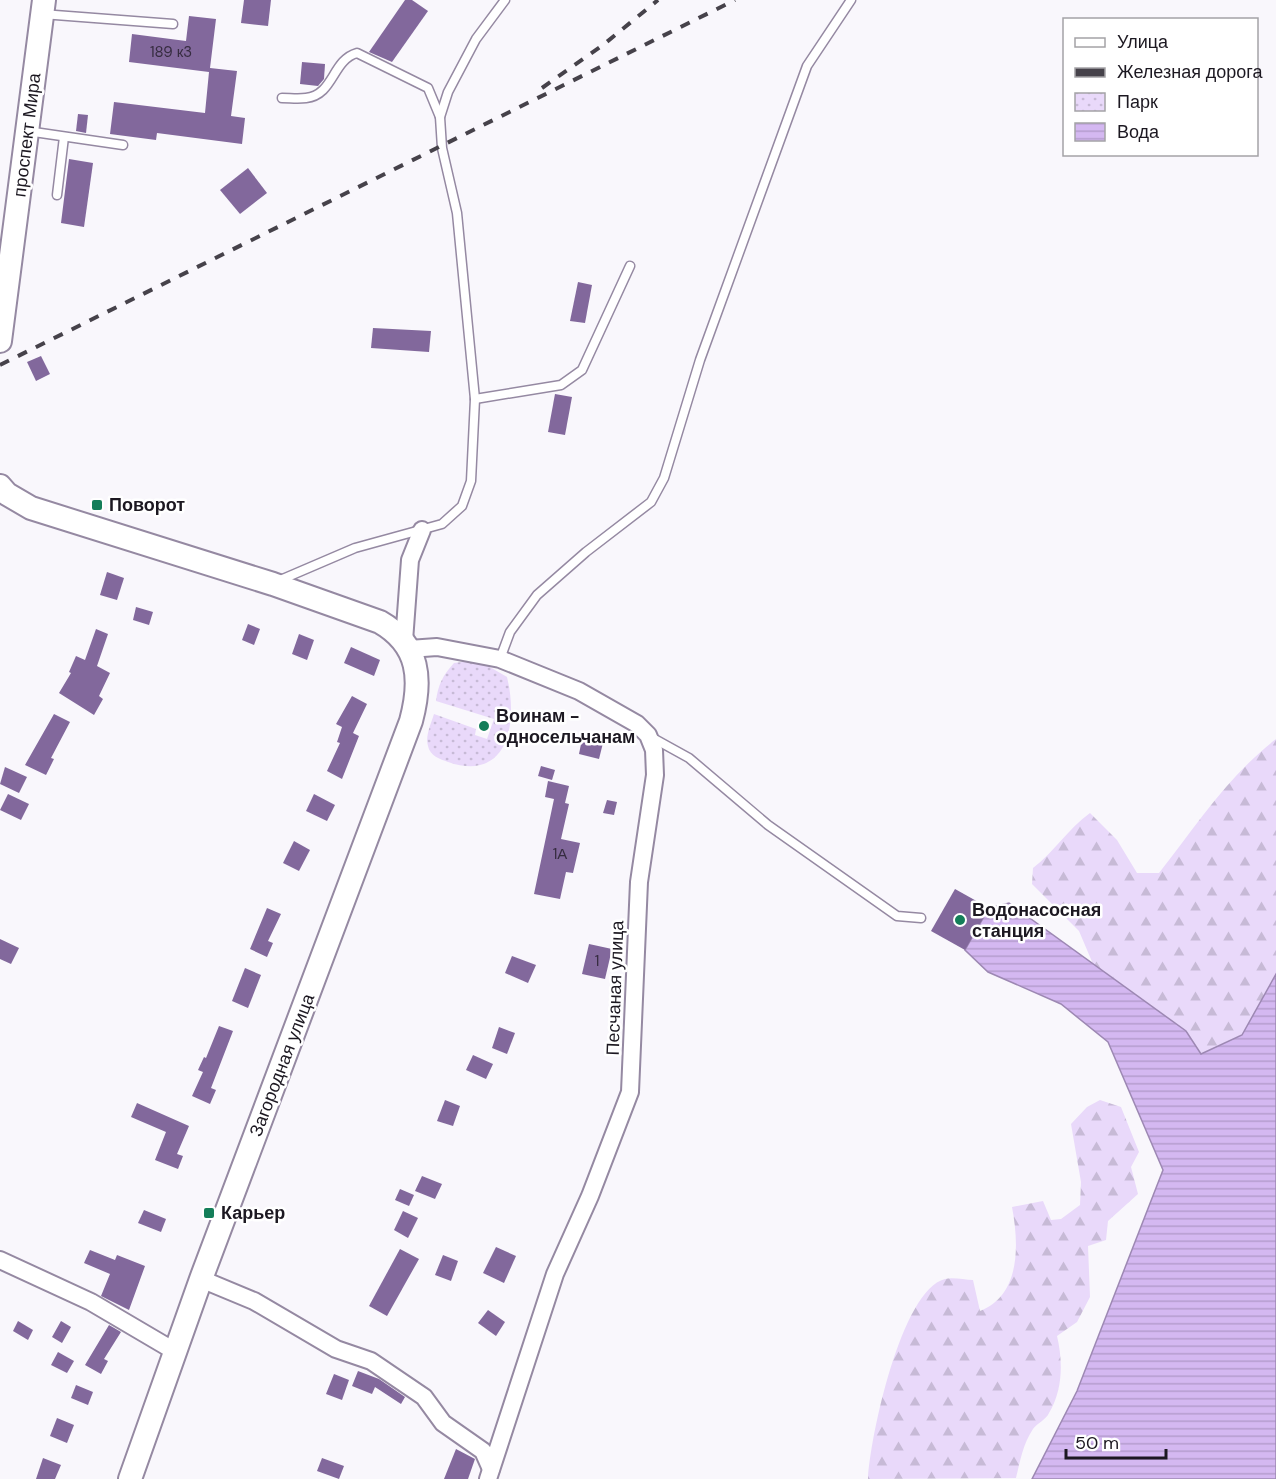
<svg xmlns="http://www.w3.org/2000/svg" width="1276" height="1479" font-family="'DM Sans',sans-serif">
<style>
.forest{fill:url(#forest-firs)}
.park{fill:url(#park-dots)}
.water{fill:url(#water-rules);stroke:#9d88b3;stroke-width:1.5}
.building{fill:#82689c}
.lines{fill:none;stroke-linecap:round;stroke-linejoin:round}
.lane-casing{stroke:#9589a2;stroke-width:11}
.street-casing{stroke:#9589a2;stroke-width:20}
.secondary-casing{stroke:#9589a2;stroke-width:26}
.lane{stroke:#fff;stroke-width:8}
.street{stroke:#fff;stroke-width:16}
.secondary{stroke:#fff;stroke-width:22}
.rail{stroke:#46424a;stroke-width:4;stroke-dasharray:10 10;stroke-linecap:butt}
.poi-dot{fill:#147e59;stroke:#fff;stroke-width:2}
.labels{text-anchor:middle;stroke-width:5;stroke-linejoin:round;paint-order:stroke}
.number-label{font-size:15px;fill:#362c40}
.street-label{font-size:18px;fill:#1c1821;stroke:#fff}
.poi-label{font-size:18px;font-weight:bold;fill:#1c1821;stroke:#fff;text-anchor:start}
</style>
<defs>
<pattern id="forest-firs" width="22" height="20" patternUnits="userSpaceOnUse" patternTransform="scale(1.5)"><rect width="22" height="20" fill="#e9d9fa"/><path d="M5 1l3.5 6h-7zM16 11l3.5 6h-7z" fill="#c7bad6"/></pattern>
<pattern id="park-dots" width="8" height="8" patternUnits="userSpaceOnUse" patternTransform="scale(1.5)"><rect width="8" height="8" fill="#e9d9fa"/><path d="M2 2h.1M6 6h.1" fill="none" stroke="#c7bad6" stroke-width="1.8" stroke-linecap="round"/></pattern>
<pattern id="water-rules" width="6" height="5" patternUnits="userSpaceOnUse" patternTransform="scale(1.5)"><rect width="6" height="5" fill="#d4b8f1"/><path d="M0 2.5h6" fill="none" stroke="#b59dce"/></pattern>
</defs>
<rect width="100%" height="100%" fill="#f9f7fc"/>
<g class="forest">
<path d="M1276,739V974L1242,1035L1201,1054L1186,1031L1093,964L1079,931L1032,884L1033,868C1054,852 1068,829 1090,813L1117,840L1137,873H1159C1196,826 1228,776 1276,739Z"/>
<path d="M1100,1100L1121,1107L1139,1152L1131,1167L1138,1194L1108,1221L1106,1240L1088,1246L1090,1297L1077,1322L1057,1336C1063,1361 1063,1390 1049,1413C1046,1420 1037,1423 1033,1429C1023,1444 1020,1461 1016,1478L868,1479C870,1438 901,1290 945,1279C953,1277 965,1280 973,1280L980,1311C1021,1295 1019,1244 1012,1207L1043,1201L1051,1220L1061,1219L1080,1205L1081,1182L1071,1124L1087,1107Z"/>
</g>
<path class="park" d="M469,661L483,663L507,677C518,721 509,783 448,762C440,759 430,756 428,746C425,736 431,724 434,714L476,729L475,735L487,739L494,719L436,701C438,685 443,675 454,663Z"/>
<path class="water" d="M1009,903L1186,1031L1201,1054L1242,1035L1276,974V1479H1032L1077,1391L1163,1170L1108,1042L1061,1004L988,972L965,950L989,908Z"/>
<g class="building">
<path d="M244,0H271L268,26L241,23Z"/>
<path d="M405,0H412L428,11L392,62L369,52Z"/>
<path d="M189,16L216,19L210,68L237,71L231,116L245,118L242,144L157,133L156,140L110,134L114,102L205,113L209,72L129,62L132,34L186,41Z"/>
<path d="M302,62L325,64L324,79L318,86L300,84Z"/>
<path d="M78,114L88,115L86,133L76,131Z"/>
<path d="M69,159L93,163L84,227L61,223Z"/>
<path d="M248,168L267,193L240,214L220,190Z"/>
<path d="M578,282L592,285L585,323L570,321Z"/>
<path d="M373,328L431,331L429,352L371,348Z"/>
<path d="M41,356L50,374L36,381L27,362Z"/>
<path d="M555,394L572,397L565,435L548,432Z"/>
<path d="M107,572L124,578L117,600L100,595Z"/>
<path d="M136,607L153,612L149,625L133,620Z"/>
<path d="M248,624L260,629L254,645L242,640Z"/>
<path d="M96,629L108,634L97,666L110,673L99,696L103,699L94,715L59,693L71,673L69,672L76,656L85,660Z"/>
<path d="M299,634L314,640L307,660L292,654Z"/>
<path d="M351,647L380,660L374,676L344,663Z"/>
<path d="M352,696L367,704L353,733L359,736L342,779L327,771L340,743L337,742L342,727L336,724Z"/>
<path d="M54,714L70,722L51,758L54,759L46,775L25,765Z"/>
<path d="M582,739L603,743L599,759L579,754Z"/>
<path d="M541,766L555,770L552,780L538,776Z"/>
<path d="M5,767L27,777L19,793L0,784Z"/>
<path d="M548,781L569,786L565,803L569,804L561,839L580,843L573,873L566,872L560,899L534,894L554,799L545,797Z"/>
<path d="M8,794L29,804L21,820L0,810Z"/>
<path d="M314,794L335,805L327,821L306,811Z"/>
<path d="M607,800L617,802L614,815L603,813Z"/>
<path d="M294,841L310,850L299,871L283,863Z"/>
<path d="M955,889L989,908L965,950L931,931Z"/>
<path d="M267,908L281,914L268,941L273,943L267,957L250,949Z"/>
<path d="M0,939L19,948L11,964L0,959Z"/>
<path d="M589,944L612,949L605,979L582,974Z"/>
<path d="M512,956L536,965L528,983L505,973Z"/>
<path d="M245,968L261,975L248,1008L232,1001Z"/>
<path d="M219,1026L233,1031L211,1088L216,1090L210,1104L192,1096L203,1072L198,1070L204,1057L206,1058Z"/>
<path d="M499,1027L515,1033L507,1054L492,1048Z"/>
<path d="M473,1055L493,1064L486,1079L466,1070Z"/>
<path d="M445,1100L460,1106L453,1126L437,1121Z"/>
<path d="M137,1103L189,1126L177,1154L183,1156L178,1169L155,1160L166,1132L131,1117Z"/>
<path d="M422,1176L442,1184L435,1199L415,1191Z"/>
<path d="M400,1189L414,1195L409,1206L395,1200Z"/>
<path d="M144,1210L166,1219L161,1232L138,1223Z"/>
<path d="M403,1211L418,1218L408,1238L394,1230Z"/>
<path d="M496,1247L516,1256L504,1283L483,1273Z"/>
<path d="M400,1249L419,1259L387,1316L369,1306Z"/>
<path d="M90,1250L115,1260L117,1255L145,1266L129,1310L101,1296L110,1274L84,1263Z"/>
<path d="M443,1255L458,1261L451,1281L435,1275Z"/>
<path d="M488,1310L505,1322L496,1336L478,1323Z"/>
<path d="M18,1321L33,1330L28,1340L13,1331Z"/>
<path d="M61,1321L71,1327L62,1343L52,1337Z"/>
<path d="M109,1325L121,1332L104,1359L108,1361L101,1374L85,1365Z"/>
<path d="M58,1352L74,1361L67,1373L51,1365Z"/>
<path d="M358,1371L379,1379L405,1397L401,1404L375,1387L372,1394L352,1386Z"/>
<path d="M334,1374L349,1380L342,1400L326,1394Z"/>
<path d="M76,1385L93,1392L88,1405L71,1398Z"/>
<path d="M57,1418L74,1425L67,1443L50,1436Z"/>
<path d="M456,1449L475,1459L468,1479H444Z"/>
<path d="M43,1458L61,1465L55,1479H36Z"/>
<path d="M322,1458L344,1466L339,1479L317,1471Z"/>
</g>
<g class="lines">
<defs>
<g id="lane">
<path d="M42,14L173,24"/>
<path d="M282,98C290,98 298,99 306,98C334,95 332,60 357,53L428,88L440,117"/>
<path d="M27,131L123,145"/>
<path d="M57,195L64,137"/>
<path d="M475,399L561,385L582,370L630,266"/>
<path d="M278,581L355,548L442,524L462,506L471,481L475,399L457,213L442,148L440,117L448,92L476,39L505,0"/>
<path d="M500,659L510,632L537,595L586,552L651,502L664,478L700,360L807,66L851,0"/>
<path d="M651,737L689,758L768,825L897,916L921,918"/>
</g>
<g id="street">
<path d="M404,641L410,560L422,530"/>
<path d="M409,649L437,647L500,659L579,691L637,724L648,735L654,750L655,775L639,882L630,1092L590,1196L555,1274L488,1479"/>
<path d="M0,1260L91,1302L176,1352"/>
<path d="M201,1279L254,1301L336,1349L371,1361L424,1397L443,1423L483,1451L491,1469"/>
</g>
<g id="secondary">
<path d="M0,341L44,0"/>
<path d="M0,486L7,494L31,508L273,584L380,622C420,645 422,680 411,721L201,1279L130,1479"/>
</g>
</defs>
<use href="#lane" class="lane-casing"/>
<use href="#street" class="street-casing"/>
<use href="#secondary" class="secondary-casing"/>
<use href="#lane" class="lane"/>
<use href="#street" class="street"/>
<use href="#secondary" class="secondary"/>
<g class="rail">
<path d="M542,88L603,45L658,0"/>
<path d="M0,365L735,0"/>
</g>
</g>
<g class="poi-dot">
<rect x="91" y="499" width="12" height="12" rx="3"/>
<circle cx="484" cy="726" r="6"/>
<circle cx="960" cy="920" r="6"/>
<rect x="203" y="1207" width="12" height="12" rx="3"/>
</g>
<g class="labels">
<g class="number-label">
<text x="171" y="57">189 к3</text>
<text x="560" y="859">1А</text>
<text x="597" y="966">1</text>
</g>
<g class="street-label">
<text transform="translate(27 135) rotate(-83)" y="6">проспект Мира</text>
<text transform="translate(615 988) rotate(-88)" y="6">Песчаная улица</text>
<text transform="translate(282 1065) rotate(-69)" y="6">Загородная улица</text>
</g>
<g class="poi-label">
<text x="109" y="511">Поворот</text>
<text x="496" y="722">Воинам -<tspan x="496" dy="21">односельчанам</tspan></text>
<text x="972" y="916">Водонасосная<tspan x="972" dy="21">станция</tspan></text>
<text x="221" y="1219">Карьер</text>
</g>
</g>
<rect x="1063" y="18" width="195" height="138" fill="#ffffff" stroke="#a4a3a6" stroke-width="1.5"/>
<rect x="1075" y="38" width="30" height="9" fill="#ffffff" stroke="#a4a3a6" stroke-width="1.5"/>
<text x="1117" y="48" font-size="18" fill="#1c1821">Улица</text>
<rect x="1075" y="68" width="30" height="9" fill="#46424a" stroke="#a4a3a6" stroke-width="1.5"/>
<text x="1117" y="78" font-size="18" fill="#1c1821">Железная дорога</text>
<rect x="1075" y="93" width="30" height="18" fill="url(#park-dots)" stroke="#a4a3a6" stroke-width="1.5"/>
<text x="1117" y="108" font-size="18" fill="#1c1821">Парк</text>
<rect x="1075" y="123" width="30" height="18" fill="url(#water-rules)" stroke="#a4a3a6" stroke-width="1.5"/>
<text x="1117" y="138" font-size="18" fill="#1c1821">Вода</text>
<path d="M1066 1449v9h100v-9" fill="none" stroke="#1c1821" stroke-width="3"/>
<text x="1075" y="1449" font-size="18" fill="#1c1821" stroke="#ffffff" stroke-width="4.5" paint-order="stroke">50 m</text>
</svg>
